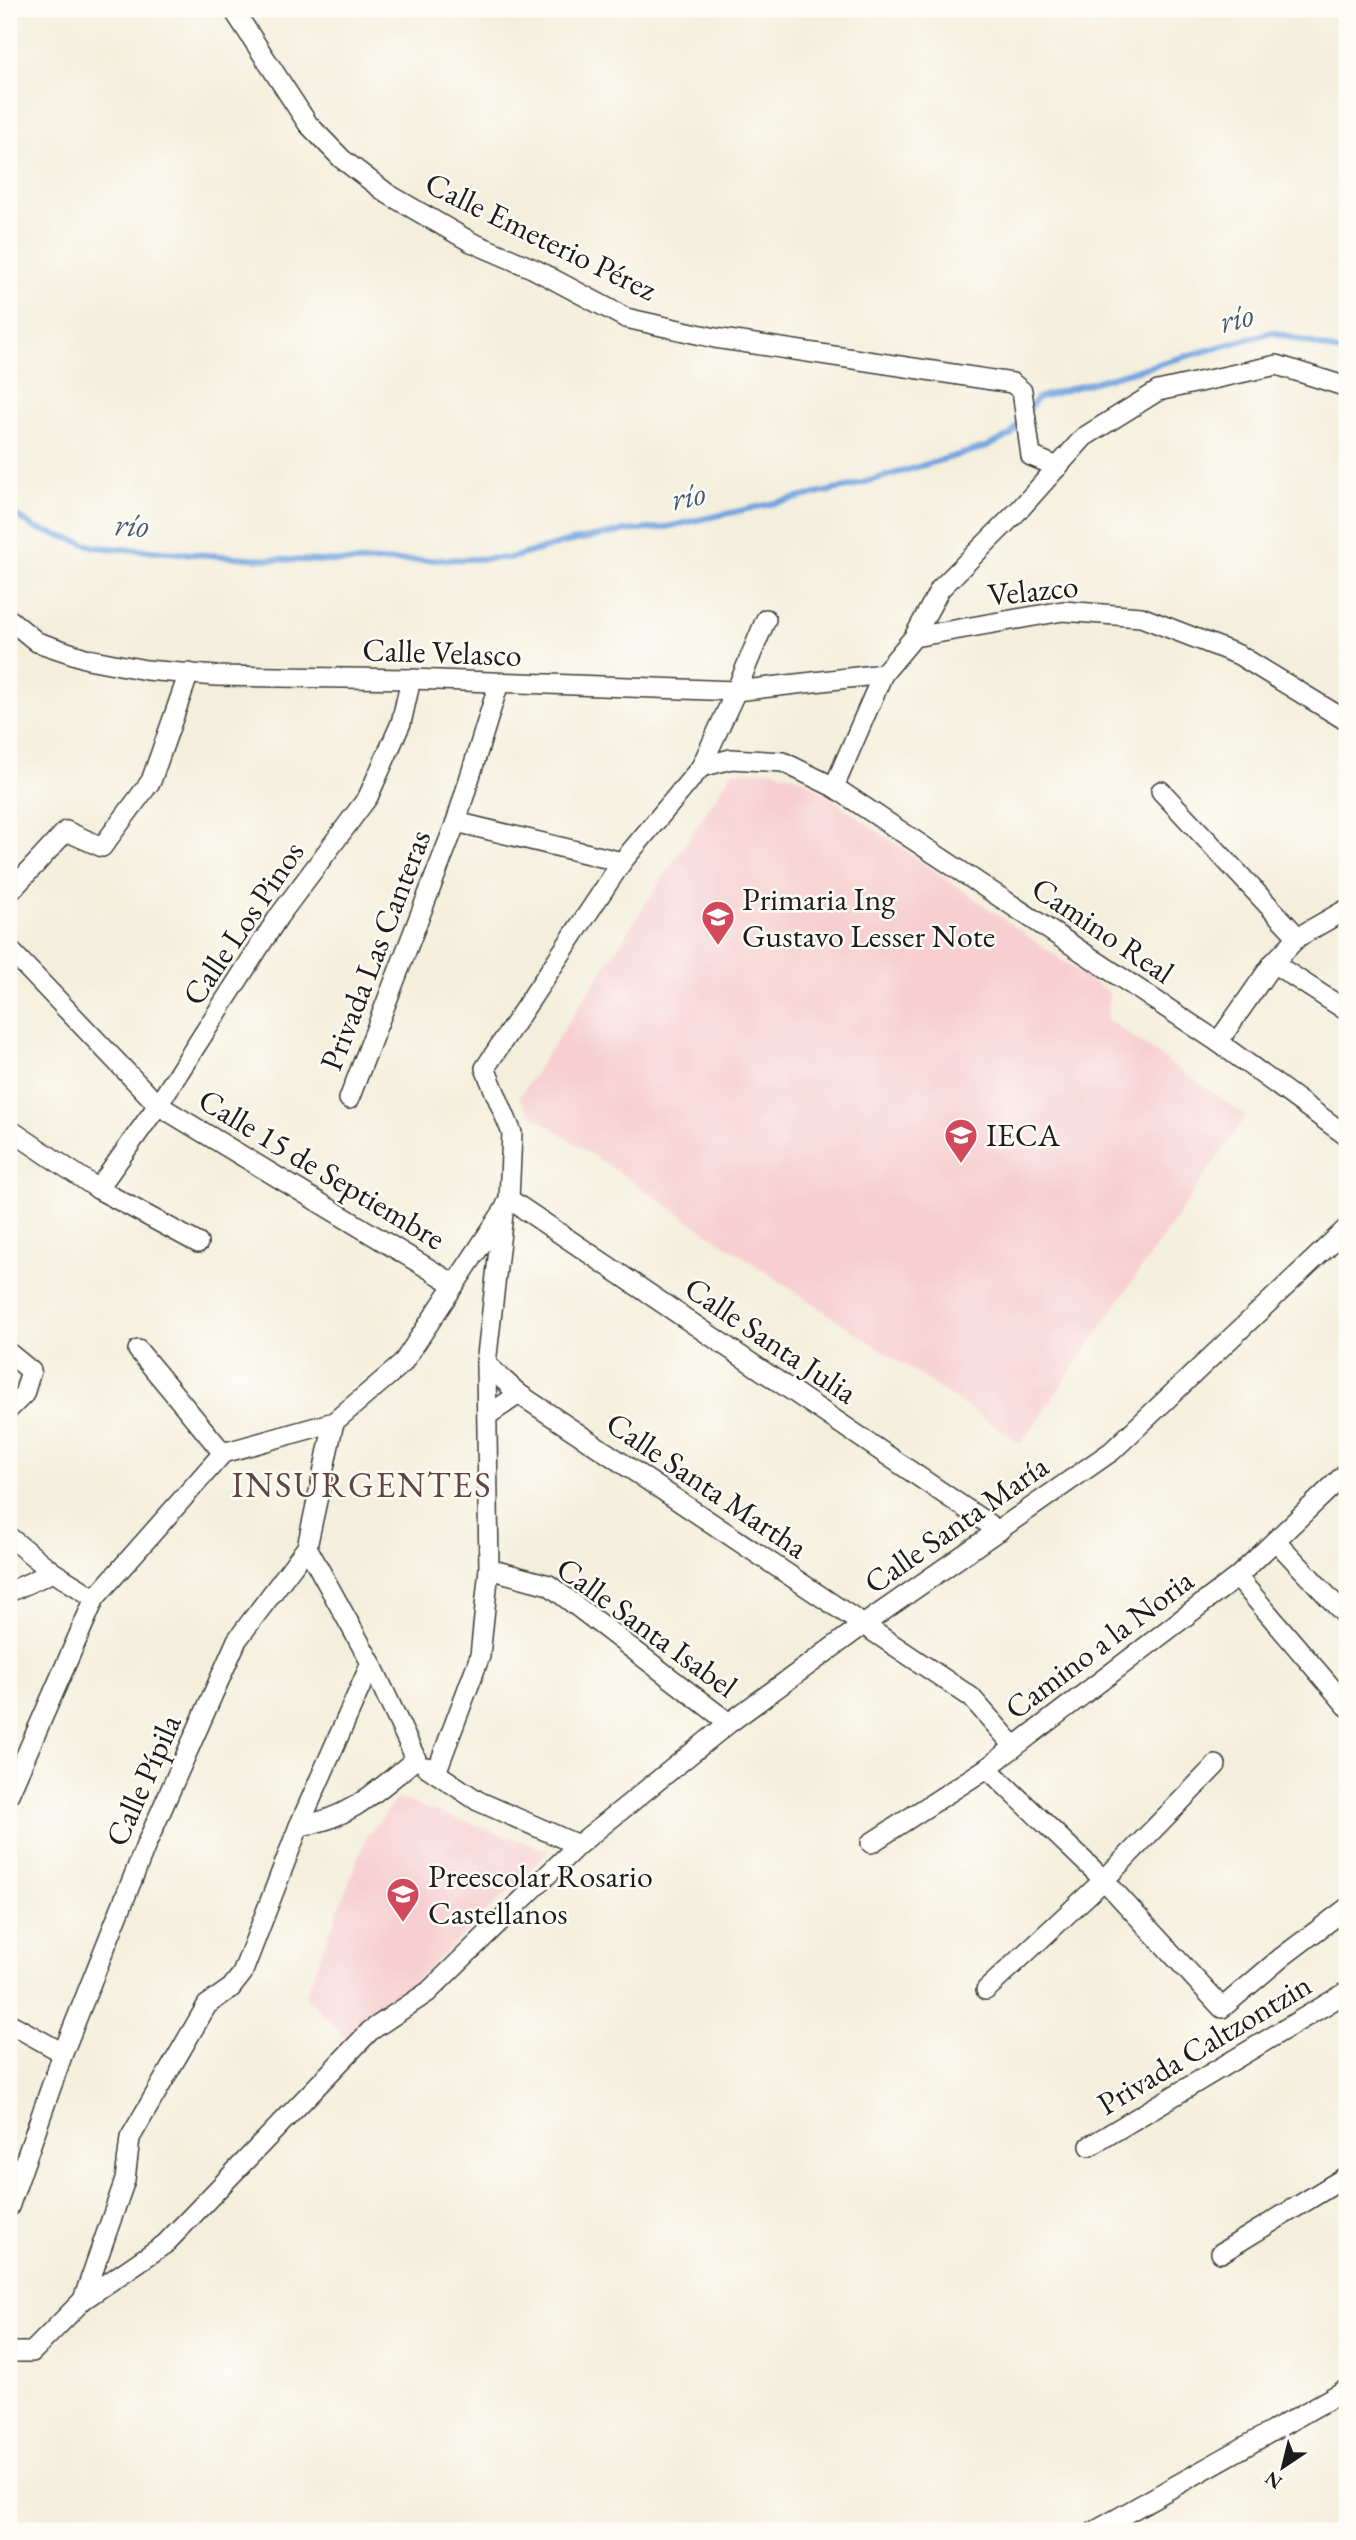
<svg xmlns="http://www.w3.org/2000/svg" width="1356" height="2540" font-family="'EB Garamond',serif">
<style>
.built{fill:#f7cfd2}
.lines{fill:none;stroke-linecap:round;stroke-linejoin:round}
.stream{stroke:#74a4de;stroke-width:6}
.minor-casing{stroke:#3c3c39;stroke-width:22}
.minor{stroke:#fff;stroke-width:19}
.labels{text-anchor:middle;stroke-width:5;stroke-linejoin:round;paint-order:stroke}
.street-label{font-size:32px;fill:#1c1c1c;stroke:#fdfcf7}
.poi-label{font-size:32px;fill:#1c1c1c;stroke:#fdfcf7;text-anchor:start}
.water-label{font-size:33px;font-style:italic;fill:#445973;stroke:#fdfcf7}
.quarter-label{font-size:35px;letter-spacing:2px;fill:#624441;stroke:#fdfcf7}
</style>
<rect width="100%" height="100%" fill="#fdfcf7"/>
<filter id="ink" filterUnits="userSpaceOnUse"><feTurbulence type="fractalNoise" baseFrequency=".0143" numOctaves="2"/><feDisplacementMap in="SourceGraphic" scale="14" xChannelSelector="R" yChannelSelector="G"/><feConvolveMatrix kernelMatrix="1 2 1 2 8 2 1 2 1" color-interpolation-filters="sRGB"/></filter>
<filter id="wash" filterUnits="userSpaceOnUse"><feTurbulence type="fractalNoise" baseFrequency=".00686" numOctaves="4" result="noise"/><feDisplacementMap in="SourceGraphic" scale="28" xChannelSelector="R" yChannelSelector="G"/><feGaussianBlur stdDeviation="1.57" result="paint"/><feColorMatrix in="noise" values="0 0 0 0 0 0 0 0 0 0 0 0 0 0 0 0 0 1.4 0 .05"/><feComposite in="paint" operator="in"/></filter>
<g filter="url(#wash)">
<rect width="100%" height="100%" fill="#f4efdc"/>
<g class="built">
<path d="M773,770L802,778L1109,993L1107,1019L1246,1116L1021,1444L530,1113L519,1097L733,771Z"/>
<path d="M398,1798L549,1851L351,2044L305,1996L367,1835Z"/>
</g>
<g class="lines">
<g class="stream">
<path d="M1029,409L1037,398L1273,332L1347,354"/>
<path d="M9,511L35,528L96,547L263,559L355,562L510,558L567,542L624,531L662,528L852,486L986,447L1011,435L1021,420"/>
</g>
</g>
</g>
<g filter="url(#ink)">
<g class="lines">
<defs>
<g id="minor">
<path d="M233,9L308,124L342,159L388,194L471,242L534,269L626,318L715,338L1012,383L1022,391L1031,456L1058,467"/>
<path d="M9,619L37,642L88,659L146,670L216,676L411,679L736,691L883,674"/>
<path d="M914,637L1063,611L1141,617L1239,655L1347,721"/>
<path d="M701,767L731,759L783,762L834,787L1218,1042L1347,1136"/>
<path d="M834,787L883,674L914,637L940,589L1020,509L1084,437L1158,391L1277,365L1347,387"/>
<path d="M1161,791L1298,937"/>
<path d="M456,822L622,862"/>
<path d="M9,893L66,831L102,847L151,781L189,673"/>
<path d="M9,949L158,1105L454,1284"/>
<path d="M1273,963L1347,1011"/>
<path d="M1218,1042L1273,963L1298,937L1347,909"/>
<path d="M349,1099L456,822L499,683"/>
<path d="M9,1129L98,1189L198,1243"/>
<path d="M98,1189L158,1105L279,916L368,797L401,723L411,679"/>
<path d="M509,1199L999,1531"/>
<path d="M138,1350L223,1453"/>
<path d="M9,1353L31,1371L24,1394L9,1409"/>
<path d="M486,1364L519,1394L971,1697L1014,1746"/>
<path d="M488,1415L519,1394"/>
<path d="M334,1422L307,1547L371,1663L416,1759"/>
<path d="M9,1537L53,1572L95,1598"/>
<path d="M1276,1541L1347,1617"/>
<path d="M489,1569L549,1585L729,1723"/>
<path d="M1237,1577L1347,1706"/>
<path d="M9,1592L53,1572"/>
<path d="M427,1767L478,1801L578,1845"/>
<path d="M987,1768L1104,1880L1222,2008L1282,1957L1347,1908"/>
<path d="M436,1773L480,1656L489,1569L486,1364L503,1214"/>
<path d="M9,1794L95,1598L223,1453L334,1422L402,1364L504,1210L509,1199L512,1133L485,1068L622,862L701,767L736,691L766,619"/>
<path d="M299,1826C348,1820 378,1790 416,1759"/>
<path d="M871,1843L987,1768L1237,1577L1347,1472"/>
<path d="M986,1990L1104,1880L1216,1765"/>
<path d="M9,2023L63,2053"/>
<path d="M1090,2146L1347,1992"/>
<path d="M9,2207L63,2053L146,1845L237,1640L307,1547"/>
<path d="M1221,2253L1347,2176"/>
<path d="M83,2300L125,2180L130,2138L207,2005L231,1988L242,1974L299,1826L371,1663"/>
<path d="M9,2352H32L83,2300L165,2244L370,2031L428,1992L578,1845L729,1723L863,1625L1112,1451L1347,1228"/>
<path d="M1095,2531L1347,2389"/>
</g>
</defs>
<use href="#minor" class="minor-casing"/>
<use href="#minor" class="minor"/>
</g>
</g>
<defs>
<symbol id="school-pin" viewBox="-11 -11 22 30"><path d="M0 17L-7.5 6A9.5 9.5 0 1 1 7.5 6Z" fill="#d1495b" stroke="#fdfcf7"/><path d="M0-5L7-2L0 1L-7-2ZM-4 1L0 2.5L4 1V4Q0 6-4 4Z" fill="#fff"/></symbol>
<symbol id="university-pin" viewBox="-11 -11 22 30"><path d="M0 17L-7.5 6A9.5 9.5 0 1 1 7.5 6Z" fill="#d1495b" stroke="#fdfcf7"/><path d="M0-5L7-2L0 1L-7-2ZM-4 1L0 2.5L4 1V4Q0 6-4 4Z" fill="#fff"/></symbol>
</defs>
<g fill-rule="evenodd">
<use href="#school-pin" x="699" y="898" width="38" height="52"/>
<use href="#university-pin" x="942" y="1116" width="38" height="52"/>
<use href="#school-pin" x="384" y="1875" width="38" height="52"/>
</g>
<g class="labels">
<g class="street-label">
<text transform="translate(541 236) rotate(26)" y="11">Calle Emeterio Pérez</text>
<text transform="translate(1033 590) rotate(-6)" y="11">Velazco</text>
<text transform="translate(442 652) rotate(2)" y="11">Calle Velasco</text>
<text transform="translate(243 923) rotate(-56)" y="11">Calle Los Pinos</text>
<text transform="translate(1103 930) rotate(34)" y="11">Camino Real</text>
<text transform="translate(375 950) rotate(-69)" y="11">Privada Las Canteras</text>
<text transform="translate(322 1169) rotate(31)" y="11">Calle 15 de Septiembre</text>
<text transform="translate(771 1340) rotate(34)" y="11">Calle Santa Julia</text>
<text transform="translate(707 1485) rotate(34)" y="11">Calle Santa Martha</text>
<text transform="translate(956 1524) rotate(-35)" y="11">Calle Santa María</text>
<text transform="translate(647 1627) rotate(36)" y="11">Calle Santa Isabel</text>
<text transform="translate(1099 1644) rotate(-37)" y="11">Camino a la Noria</text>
<text transform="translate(143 1780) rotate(-66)" y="11">Calle Pípila</text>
<text transform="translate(1204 2044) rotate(-31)" y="11">Privada Caltzontzin</text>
</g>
<g class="poi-label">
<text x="742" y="910">Primaria Ing<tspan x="742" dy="37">Gustavo Lesser Note</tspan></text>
<text x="986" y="1146">IECA</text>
<text x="428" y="1887">Preescolar Rosario<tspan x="428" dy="37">Castellanos</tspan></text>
</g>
<g class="water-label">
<text transform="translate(1236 317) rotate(-15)" y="12">río</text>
<text transform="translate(688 495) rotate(-12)" y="12">río</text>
<text transform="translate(132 524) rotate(3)" y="12">río</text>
</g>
<g class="quarter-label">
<text x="362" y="1497">INSURGENTES</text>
</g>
</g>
<rect width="1356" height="2540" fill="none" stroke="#fdfcf7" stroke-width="35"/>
<g transform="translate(1283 2467) rotate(215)" stroke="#fdfcf7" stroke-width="5" paint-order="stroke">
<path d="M0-5L12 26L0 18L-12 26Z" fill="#1c1c1c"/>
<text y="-10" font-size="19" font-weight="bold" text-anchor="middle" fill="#1c1c1c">N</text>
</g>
</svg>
